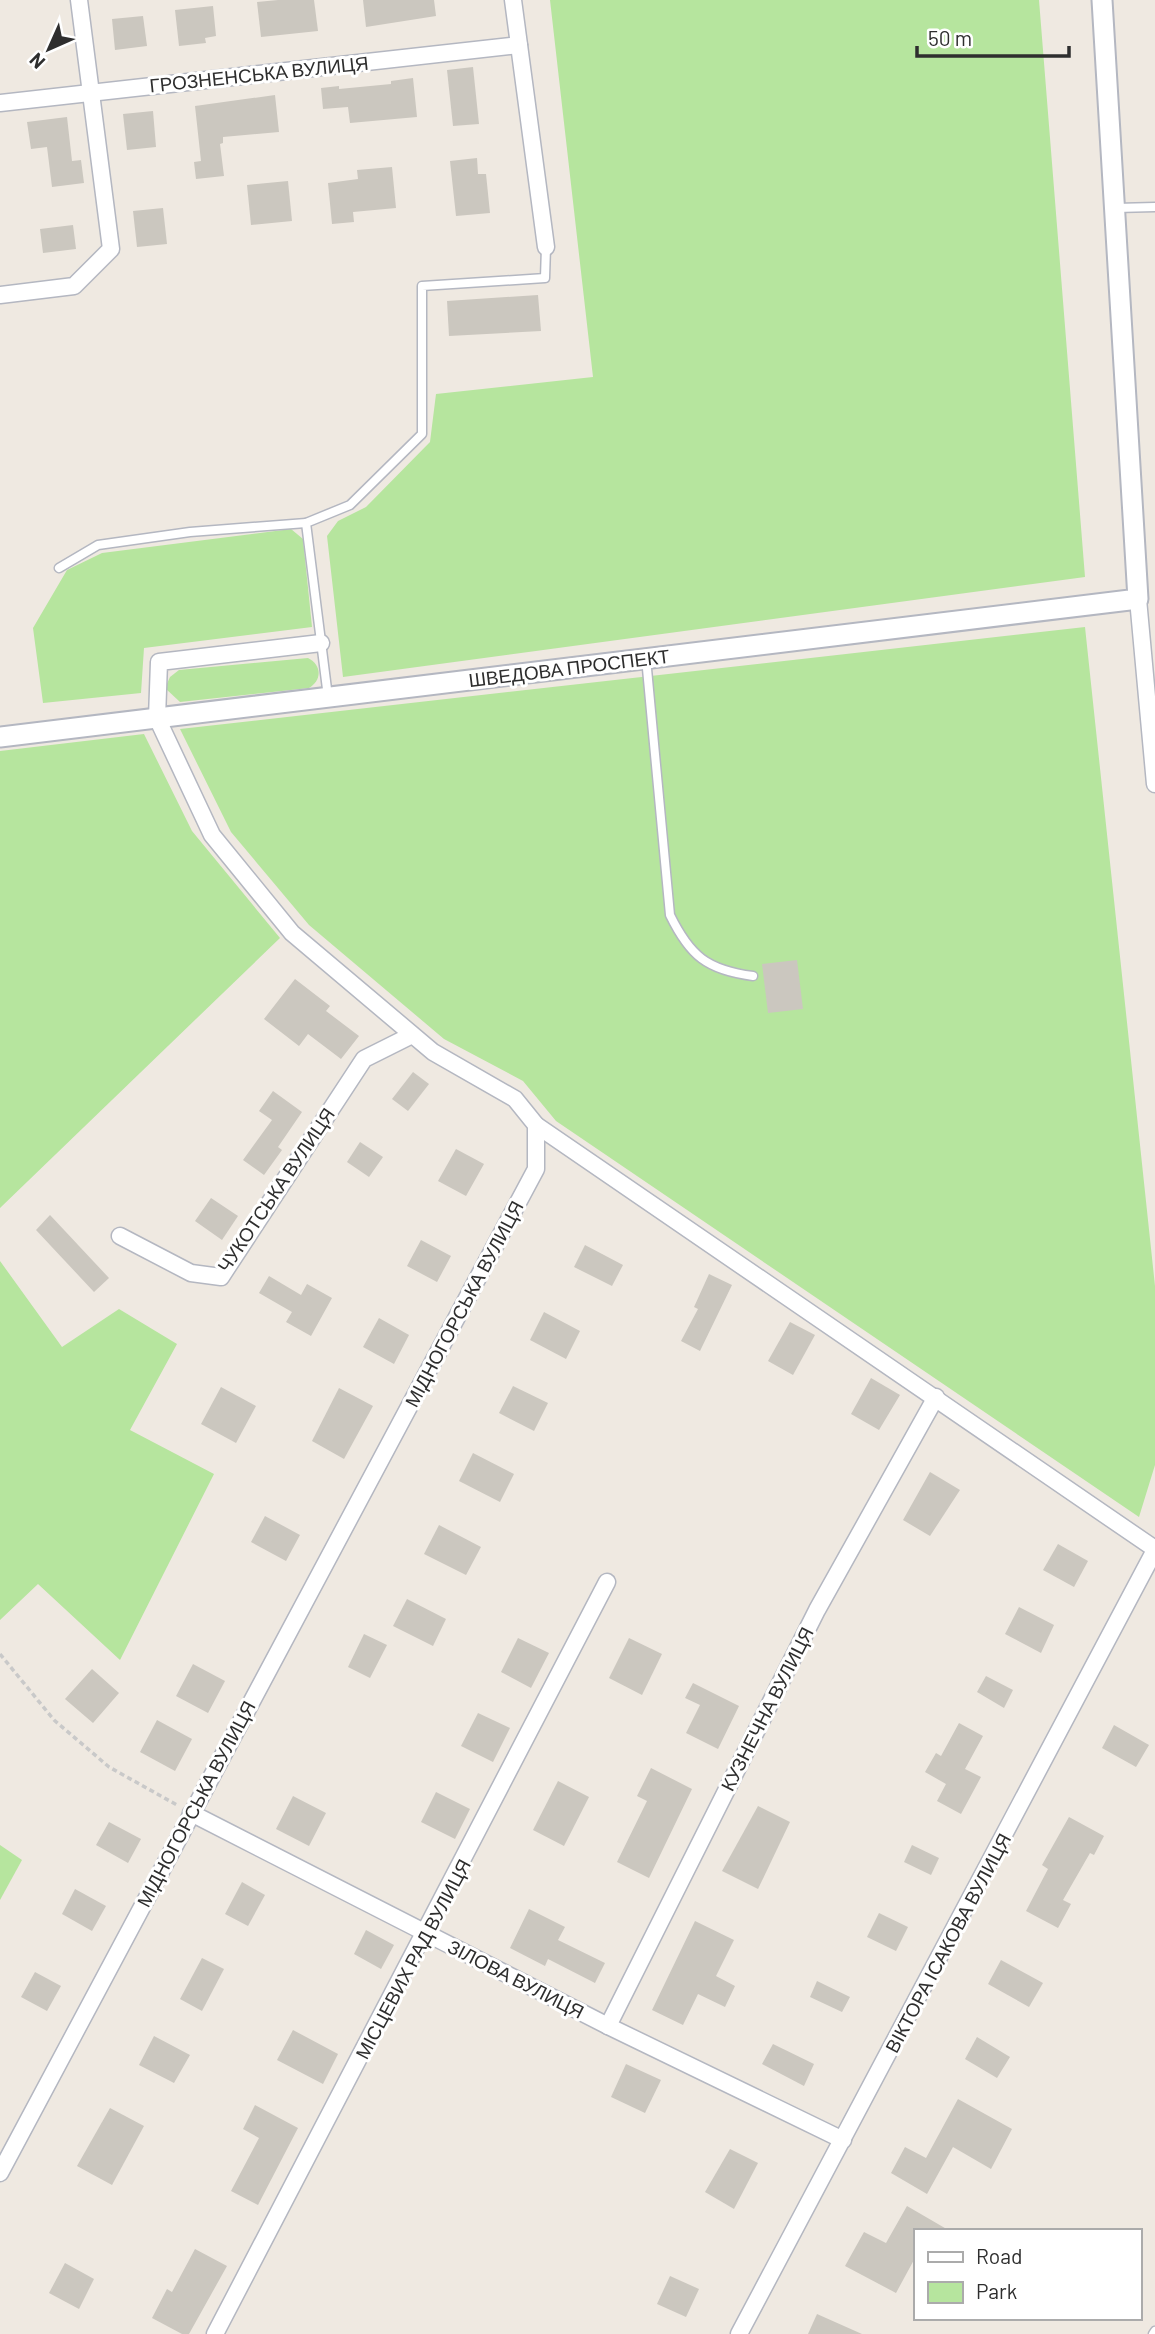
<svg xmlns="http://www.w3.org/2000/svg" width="1155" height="2334" font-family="Barlow,sans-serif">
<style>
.green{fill:#b6e59e}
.building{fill:#cbc7bf}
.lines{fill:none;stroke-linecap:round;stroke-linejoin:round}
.service-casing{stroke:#b4b7c1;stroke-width:11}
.minor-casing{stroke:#b4b7c1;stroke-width:19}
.tertiary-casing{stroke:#b4b7c1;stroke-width:23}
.path{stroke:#c9c9c9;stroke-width:3.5;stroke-dasharray:5 3.5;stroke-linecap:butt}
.service{stroke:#fff;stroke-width:8}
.minor{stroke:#fff;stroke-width:16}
.tertiary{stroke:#fff;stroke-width:19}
.labels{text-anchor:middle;stroke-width:6;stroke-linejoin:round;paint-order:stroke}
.street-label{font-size:19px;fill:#2e2e2e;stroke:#fff}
</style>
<rect width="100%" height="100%" fill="#efe9e1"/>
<g class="green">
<path d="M550,0H1039L1085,577L343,677L327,536L338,521L366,507L430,442L436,394L593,377Z"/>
<path d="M291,529L303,539L312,627L144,648L141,693L43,703L33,628L67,570L102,553Z"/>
<path d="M1085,627L1155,1286V1465L1139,1517L556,1121L523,1081L444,1039L309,925L231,832L180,729Z"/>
<path d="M308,658C322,665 322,680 309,688L180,702L165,688L170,677L179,670Z"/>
<path d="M144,734L192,831L280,938L0,1208V751Z"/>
<path d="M0,1261L62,1347L119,1309L177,1344L130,1430L214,1474L120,1660L38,1584L0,1620Z"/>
<path d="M0,1845L22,1860L0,1900Z"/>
</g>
<g class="building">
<path d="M278,0H314L318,31L261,37L257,2Z"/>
<path d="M363,0H434L436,16L366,27Z"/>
<path d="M213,6L216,36L205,38L206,43L179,46L175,10Z"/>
<path d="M143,16L147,46L115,50L112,19Z"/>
<path d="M473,67L479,124L453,126L447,70Z"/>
<path d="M413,78L417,117L350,123L348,107L323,109L321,88L339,86V89L391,84V81Z"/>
<path d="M275,95L279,132L223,137V143L220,144L224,176L196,179L194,162L201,161L195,106Z"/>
<path d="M153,111L156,147L127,150L123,114Z"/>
<path d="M67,117L72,161L81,160L84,183L52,187L47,147L31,149L27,122Z"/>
<path d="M477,158L478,174H486L490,213L456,216L450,161Z"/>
<path d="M392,167L396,208L353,212L354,222L332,224L328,183L358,179L357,170Z"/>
<path d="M288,181L292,221L251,225L247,185Z"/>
<path d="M163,208L167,244L137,247L133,211Z"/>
<path d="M73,225L76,249L43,253L40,229Z"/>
<path d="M538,295L541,331L449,336L447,301Z"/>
<path d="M797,960L803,1009L768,1013L762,964Z"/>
<path d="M295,979L330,1006L326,1011L359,1036L341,1059L308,1034L299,1046L264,1019Z"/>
<path d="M413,1072L429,1084L408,1111L392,1099Z"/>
<path d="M273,1091L302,1112L278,1147L282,1150L264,1175L243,1160L272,1120L259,1111Z"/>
<path d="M360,1142L383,1157L369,1177L347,1162Z"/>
<path d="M456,1149L484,1164L466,1196L438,1181Z"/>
<path d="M211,1198L238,1216L222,1240L195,1221Z"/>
<path d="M50,1215L109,1278L94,1292L36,1230Z"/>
<path d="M421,1240L451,1256L437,1282L407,1266Z"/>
<path d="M585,1245L623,1265L612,1286L574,1267Z"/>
<path d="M709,1274L732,1285L700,1351L681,1341L698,1309L694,1307Z"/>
<path d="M269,1276L301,1295L307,1284L332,1298L311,1336L286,1322L292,1312L259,1293Z"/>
<path d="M544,1312L580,1331L566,1359L530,1340Z"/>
<path d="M379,1318L409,1335L394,1364L363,1347Z"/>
<path d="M790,1322L815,1335L793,1375L768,1361Z"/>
<path d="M871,1378L900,1395L879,1430L851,1414Z"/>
<path d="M513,1386L548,1403L534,1431L499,1413Z"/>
<path d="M221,1387L256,1406L236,1443L201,1424Z"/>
<path d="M339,1388L373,1406L344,1459L312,1441Z"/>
<path d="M473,1453L514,1474L500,1502L459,1481Z"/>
<path d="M930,1472L960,1490L930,1536L903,1520Z"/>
<path d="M265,1516L300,1535L286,1561L251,1542Z"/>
<path d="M439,1525L481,1547L466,1575L424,1554Z"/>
<path d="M1058,1544L1088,1561L1074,1587L1043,1570Z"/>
<path d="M407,1599L446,1619L433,1646L393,1626Z"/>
<path d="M1019,1607L1054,1625L1041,1653L1005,1634Z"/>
<path d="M364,1634L387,1645L370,1678L348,1667Z"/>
<path d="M518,1638L549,1653L531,1688L501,1672Z"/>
<path d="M629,1638L662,1654L642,1695L609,1678Z"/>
<path d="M193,1664L225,1681L208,1713L176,1696Z"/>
<path d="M92,1669L119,1693L93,1723L65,1699Z"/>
<path d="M986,1676L1013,1690L1004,1708L977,1692Z"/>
<path d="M693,1683L739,1706L718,1749L686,1733L700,1705L685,1698Z"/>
<path d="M478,1713L510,1728L493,1762L461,1746Z"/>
<path d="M157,1720L192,1739L175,1771L140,1752Z"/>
<path d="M959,1723L983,1736L965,1769L981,1777L961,1814L937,1801L946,1784L925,1772L936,1753L941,1756Z"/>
<path d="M1114,1725L1149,1745L1136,1767L1102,1748Z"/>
<path d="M651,1768L692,1789L649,1878L617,1862L647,1801L637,1796Z"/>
<path d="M558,1781L589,1797L564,1846L533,1830Z"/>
<path d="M436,1792L470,1809L455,1839L421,1822Z"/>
<path d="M293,1796L326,1813L309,1846L276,1829Z"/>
<path d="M758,1806L790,1822L758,1889L722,1871Z"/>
<path d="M1069,1817L1104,1836L1094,1855L1090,1853L1063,1900L1071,1904L1058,1928L1026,1911L1048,1869L1042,1865Z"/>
<path d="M109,1822L141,1839L128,1863L96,1845Z"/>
<path d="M912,1845L939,1858L931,1875L904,1862Z"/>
<path d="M242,1882L265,1895L248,1926L225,1914Z"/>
<path d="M75,1889L106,1906L92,1931L62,1914Z"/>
<path d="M529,1909L565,1927L558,1940L605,1963L595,1983L548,1959L545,1966L510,1948Z"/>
<path d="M879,1913L908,1927L896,1951L867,1937Z"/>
<path d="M695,1921L734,1940L716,1976L735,1986L725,2007L698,1994L683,2025L652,2010Z"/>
<path d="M366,1930L394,1945L381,1969L354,1954Z"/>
<path d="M202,1958L224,1969L202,2011L180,1999Z"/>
<path d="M1001,1960L1043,1983L1029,2007L988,1984Z"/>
<path d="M35,1972L61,1986L47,2011L21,1997Z"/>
<path d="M817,1981L850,1997L842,2012L810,1997Z"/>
<path d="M293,2030L338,2054L323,2084L277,2060Z"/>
<path d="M154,2036L190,2055L174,2083L139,2065Z"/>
<path d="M977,2037L1010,2057L997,2078L965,2059Z"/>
<path d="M773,2044L814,2064L804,2086L762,2064Z"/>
<path d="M626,2064L661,2080L645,2113L611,2097Z"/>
<path d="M958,2099L1012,2129L991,2169L953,2147L927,2194L891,2173L905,2147L926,2158Z"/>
<path d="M255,2105L298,2128L258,2205L231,2191L259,2138L243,2129Z"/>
<path d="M110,2108L144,2126L112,2185L77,2166Z"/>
<path d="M730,2149L758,2163L734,2209L705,2192Z"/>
<path d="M907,2206L950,2231H915V2258L896,2293L845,2266L864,2232L886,2243Z"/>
<path d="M195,2249L227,2266L189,2334H182L152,2318L167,2289L172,2292Z"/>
<path d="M65,2263L94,2279L79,2309L49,2293Z"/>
<path d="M670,2276L699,2289L686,2317L657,2304Z"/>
<path d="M817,2314L862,2334H808Z"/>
</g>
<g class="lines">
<defs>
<g id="service">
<path d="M1116,208L1155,207"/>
<path d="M59,568L98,545L190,532L306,523"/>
<path d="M646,658L670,915C690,956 707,970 753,976"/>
<path d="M328,697L306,523L350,505L422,434V286L545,278L546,247"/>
<path d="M1153,2334L1155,2331"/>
</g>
<g id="minor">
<path d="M513,0L546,247"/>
<path d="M0,103L519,45"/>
<path d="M0,295L74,286L111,249L79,0"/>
<path d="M1138,599L1155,784"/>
<path d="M536,1125L1155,1549"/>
<path d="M120,1236L191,1273L221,1277L364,1059L412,1035"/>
<path d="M191,1813L608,2026L843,2140"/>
<path d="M608,2026L817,1610L936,1397"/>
<path d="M0,2173L536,1169V1125L515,1099L433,1052L292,933L212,835L157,718L159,662L321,643"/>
<path d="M215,2334L607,1582"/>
<path d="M739,2334L1155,1550"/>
</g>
<path id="tertiary" d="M0,737L1138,599L1102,0"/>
</defs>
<use href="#service" class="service-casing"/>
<use href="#minor" class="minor-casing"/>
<use href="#tertiary" class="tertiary-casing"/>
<path class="path" d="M0,1654L54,1720L109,1767L177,1805"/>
<use href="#service" class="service"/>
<use href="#minor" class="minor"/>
<use href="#tertiary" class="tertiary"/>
</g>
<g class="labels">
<g class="street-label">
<text transform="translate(259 74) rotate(-6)" y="7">ГРОЗНЕНСЬКА ВУЛИЦЯ</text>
<text transform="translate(569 668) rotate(-7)" y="7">ШВЕДОВА ПРОСПЕКТ</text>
<text transform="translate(276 1190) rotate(-56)" y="7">ЧУКОТСЬКА ВУЛИЦЯ</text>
<text transform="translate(464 1304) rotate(-62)" y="7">МІДНОГОРСЬКА ВУЛИЦЯ</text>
<text transform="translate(767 1709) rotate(-63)" y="7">КУЗНЕЧНА ВУЛИЦЯ</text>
<text transform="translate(196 1804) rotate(-62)" y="7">МІДНОГОРСЬКА ВУЛИЦЯ</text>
<text transform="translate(948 1943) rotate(-62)" y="7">ВІКТОРА ІСАКОВА ВУЛИЦЯ</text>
<text transform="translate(413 1959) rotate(-62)" y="7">МІСЦЕВИХ РАД ВУЛИЦЯ</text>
<text transform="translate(516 1979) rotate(27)" y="7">ЗІЛОВА ВУЛИЦЯ</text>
</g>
</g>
<rect x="914" y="2229" width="228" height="91" fill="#ffffff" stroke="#ababab" stroke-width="2"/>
<rect x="928" y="2252" width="35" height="10" fill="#ffffff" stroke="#ababab" stroke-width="2"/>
<text x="976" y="2264" font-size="21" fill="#2e2e2e">Road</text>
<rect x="928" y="2282" width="35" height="21" fill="#b6e59e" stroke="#ababab" stroke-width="2"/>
<text x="976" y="2299" font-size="21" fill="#2e2e2e">Park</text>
<g transform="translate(49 49) rotate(225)" stroke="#ffffff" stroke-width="5" paint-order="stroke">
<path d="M0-5L12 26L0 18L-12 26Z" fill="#2e2e2e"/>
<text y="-10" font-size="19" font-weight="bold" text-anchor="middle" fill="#2e2e2e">N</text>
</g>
<path d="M917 46v10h152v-10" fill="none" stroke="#2e2e2e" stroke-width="3.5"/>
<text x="928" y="46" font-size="21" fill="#2e2e2e" stroke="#ffffff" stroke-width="5" paint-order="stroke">50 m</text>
</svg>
